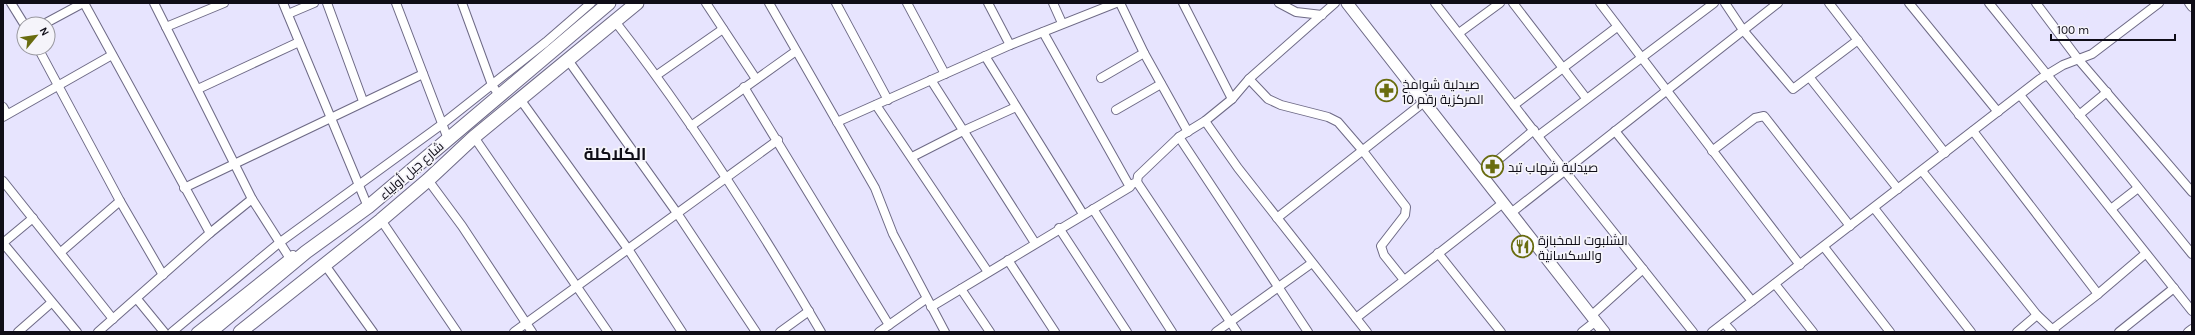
<svg xmlns="http://www.w3.org/2000/svg" width="2195" height="335" font-family="Karla,Cairo,sans-serif">
<style>
.lines{fill:none;stroke-linecap:round;stroke-linejoin:round}
.street-casing{stroke:#6e6a86;stroke-width:10}
.secondary-casing{stroke:#6e6a86;stroke-width:13}
.primary-casing{stroke:#6e6a86;stroke-width:15}
.street{stroke:#fff;stroke-width:8}
.secondary{stroke:#fff;stroke-width:11}
.primary{stroke:#fff;stroke-width:13}
.labels{text-anchor:middle;stroke-width:3.5;stroke-linejoin:round;paint-order:stroke}
.poi-label{font-size:13px;fill:#0f0d17;stroke:#f5f4fa;text-anchor:start}
.street-label{font-size:13px;fill:#0f0d17;stroke:#f5f4fa}
.district-label{font-size:17px;font-weight:bold;fill:#0f0d17;stroke:#f5f4fa}
</style>
<rect width="100%" height="100%" fill="#e7e4fe"/>
<g class="lines">
<defs>
<g id="street">
<path d="M11,3L24,24"/>
<path d="M84,3L210,233"/>
<path d="M154,3L252,199L289,257"/>
<path d="M283,3L368,207"/>
<path d="M327,3L363,101"/>
<path d="M396,3L448,139"/>
<path d="M462,3L492,85L499,95"/>
<path d="M706,3L756,79"/>
<path d="M769,3L875,188L893,234L945,332"/>
<path d="M836,3L888,100"/>
<path d="M907,3L945,74"/>
<path d="M988,3L1010,45"/>
<path d="M1053,3L1062,23"/>
<path d="M1120,3L1144,53L1188,132"/>
<path d="M1183,3L1232,99"/>
<path d="M1279,3L1296,12L1322,15"/>
<path d="M1435,3L1564,170L1693,332"/>
<path d="M1513,3L1586,98"/>
<path d="M1600,3L1800,265"/>
<path d="M1725,3L1743,30L1793,89L1858,40"/>
<path d="M1829,3L1945,153"/>
<path d="M1909,3L1998,112"/>
<path d="M1989,3L2192,254"/>
<path d="M2036,3L2078,59L2192,192"/>
<path d="M2189,3L2192,7"/>
<path d="M288,14L314,3"/>
<path d="M614,20C691,119 758,224 821,332"/>
<path d="M44,24L83,3"/>
<path d="M166,27L224,3"/>
<path d="M1459,33L1500,3"/>
<path d="M38,48L120,201L163,275"/>
<path d="M985,56L1083,214"/>
<path d="M568,60L677,213L756,332"/>
<path d="M657,75L723,29"/>
<path d="M1101,78L1144,53"/>
<path d="M1810,78L1898,189"/>
<path d="M1249,79L1268,99L1281,105L1328,117L1338,122L1363,151L1406,207L1405,215L1381,246L1384,255L1404,280"/>
<path d="M931,80L1035,243"/>
<path d="M744,87L889,325"/>
<path d="M198,89L299,42"/>
<path d="M2020,95L2192,311"/>
<path d="M520,99L628,249L682,332"/>
<path d="M876,105L988,272"/>
<path d="M1514,105L1617,27"/>
<path d="M3,107L7,114"/>
<path d="M1116,110L1161,84"/>
<path d="M2079,115L2107,92"/>
<path d="M3,117L112,55"/>
<path d="M1205,121L1238,168L1367,332"/>
<path d="M837,122L1010,45L1116,3"/>
<path d="M691,126L796,51"/>
<path d="M1615,131L1752,301"/>
<path d="M1973,131L2098,294"/>
<path d="M1538,136L1714,3"/>
<path d="M474,137L608,332"/>
<path d="M1179,137L1308,332"/>
<path d="M1712,151L1755,118L1764,116L1850,226"/>
<path d="M912,157L963,131L1016,107"/>
<path d="M1922,171L2037,315L2055,332"/>
<path d="M1481,174L1534,130"/>
<path d="M428,180L462,226L532,332"/>
<path d="M3,181L113,319"/>
<path d="M1137,182L1237,332"/>
<path d="M1130,185L1137,182L1138,176L1179,137L1205,121L1232,99L1249,79L1335,3"/>
<path d="M184,188L423,74"/>
<path d="M1874,208L1971,332"/>
<path d="M1093,209L1172,332"/>
<path d="M2111,209L2138,188"/>
<path d="M1511,213L1778,3"/>
<path d="M1277,218L1424,102"/>
<path d="M381,220L457,332"/>
<path d="M1059,228L1127,332"/>
<path d="M3,243L77,332"/>
<path d="M3,243L33,218"/>
<path d="M1824,247L1890,332"/>
<path d="M61,252L120,201"/>
<path d="M1438,253L1501,332"/>
<path d="M1008,260L1055,332"/>
<path d="M325,265L373,332"/>
<path d="M1775,284L1813,332"/>
<path d="M961,289L990,332"/>
<path d="M137,299L164,332"/>
<path d="M931,307L1130,187L1043,32"/>
<path d="M1591,316L1643,269"/>
<path d="M1356,318L1503,203"/>
<path d="M1724,323L1732,332"/>
<path d="M2053,329L2098,294L2145,254"/>
<path d="M18,332L51,303"/>
<path d="M98,332L210,233L252,199"/>
<path d="M172,332L279,243L441,125L546,42L591,3"/>
<path d="M196,332L293,255"/>
<path d="M514,332L778,140"/>
<path d="M780,332L809,311"/>
<path d="M879,332L926,299"/>
<path d="M1216,332L1312,263"/>
<path d="M1582,332L1596,321"/>
<path d="M1712,332L2040,79L2063,65L2092,54L2159,3"/>
<path d="M2017,332L2037,315"/>
<path d="M2119,332L2174,288"/>
<path d="M2188,332L2192,329"/>
</g>
<path id="secondary" d="M1347,3L1604,332"/>
<g id="primary">
<path d="M210,332L306,252L368,207L609,3"/>
<path d="M240,332L381,220L428,180L474,137L637,3"/>
</g>
</defs>
<use href="#street" class="street-casing"/>
<use href="#secondary" class="secondary-casing"/>
<use href="#primary" class="primary-casing"/>
<use href="#street" class="street"/>
<use href="#secondary" class="secondary"/>
<use href="#primary" class="primary"/>
</g>
<defs>
<symbol id="pharmacy-ring" viewBox="-11 -11 22 22"><circle r="9.5" fill="#f5f4fa" stroke="#696c0f" stroke-width="1.5"/><path d="M-2-6h4v4h4v4h-4v4h-4v-4h-4v-4h4Z" fill="#696c0f"/></symbol>
<symbol id="restaurant-ring" viewBox="-11 -11 22 22"><circle r="9.5" fill="#f5f4fa" stroke="#696c0f" stroke-width="1.5"/><path d="M-5-6h1v4h1v-4h1v4h1v-4h1v5L-1.5 .5V6h-2V.5L-5-1ZM5-6V6H3V1.5H1.5Q1.5-4 5-6Z" fill="#696c0f"/></symbol>
</defs>
<g fill-rule="evenodd">
<use href="#pharmacy-ring" x="1374" y="78" width="25" height="25"/>
<use href="#pharmacy-ring" x="1480" y="154" width="25" height="25"/>
<use href="#restaurant-ring" x="1510" y="234" width="25" height="25"/>
</g>
<g class="labels">
<g class="poi-label">
<text x="1402" y="89">صيدلية شوامخ<tspan x="1402" dy="15">المركزية رقم 10</tspan></text>
<text x="1508" y="172">صيدلية شهاب تبد</text>
<text x="1538" y="245">الشلبوت للمخبازة<tspan x="1538" dy="15">والسكسانية</tspan></text>
</g>
<g class="street-label">
<text transform="translate(411 170) rotate(-41)" y="5">شارع جبل أولياء</text>
</g>
<g class="district-label">
<text x="615" y="160">الكلاكلة</text>
</g>
</g>
<rect width="2195" height="335" fill="none" stroke="#0f0d17" stroke-width="8"/>
<g transform="translate(36 36) rotate(61)"><circle r="19" fill="#f5f4fa" stroke="#99989f"/>
<path d="M0-3L7 15L0 10L-7 15Z" fill="#696c0f"/>
<text y="-6" font-size="11" font-weight="bold" text-anchor="middle" fill="#0f0d17">N</text>
</g>
<path d="M2051 34v6h124v-6" fill="none" stroke="#0f0d17" stroke-width="2"/>
<text x="2057" y="34" font-size="12" fill="#0f0d17" stroke="#f5f4fa" stroke-width="3" paint-order="stroke">100 m</text>
</svg>
